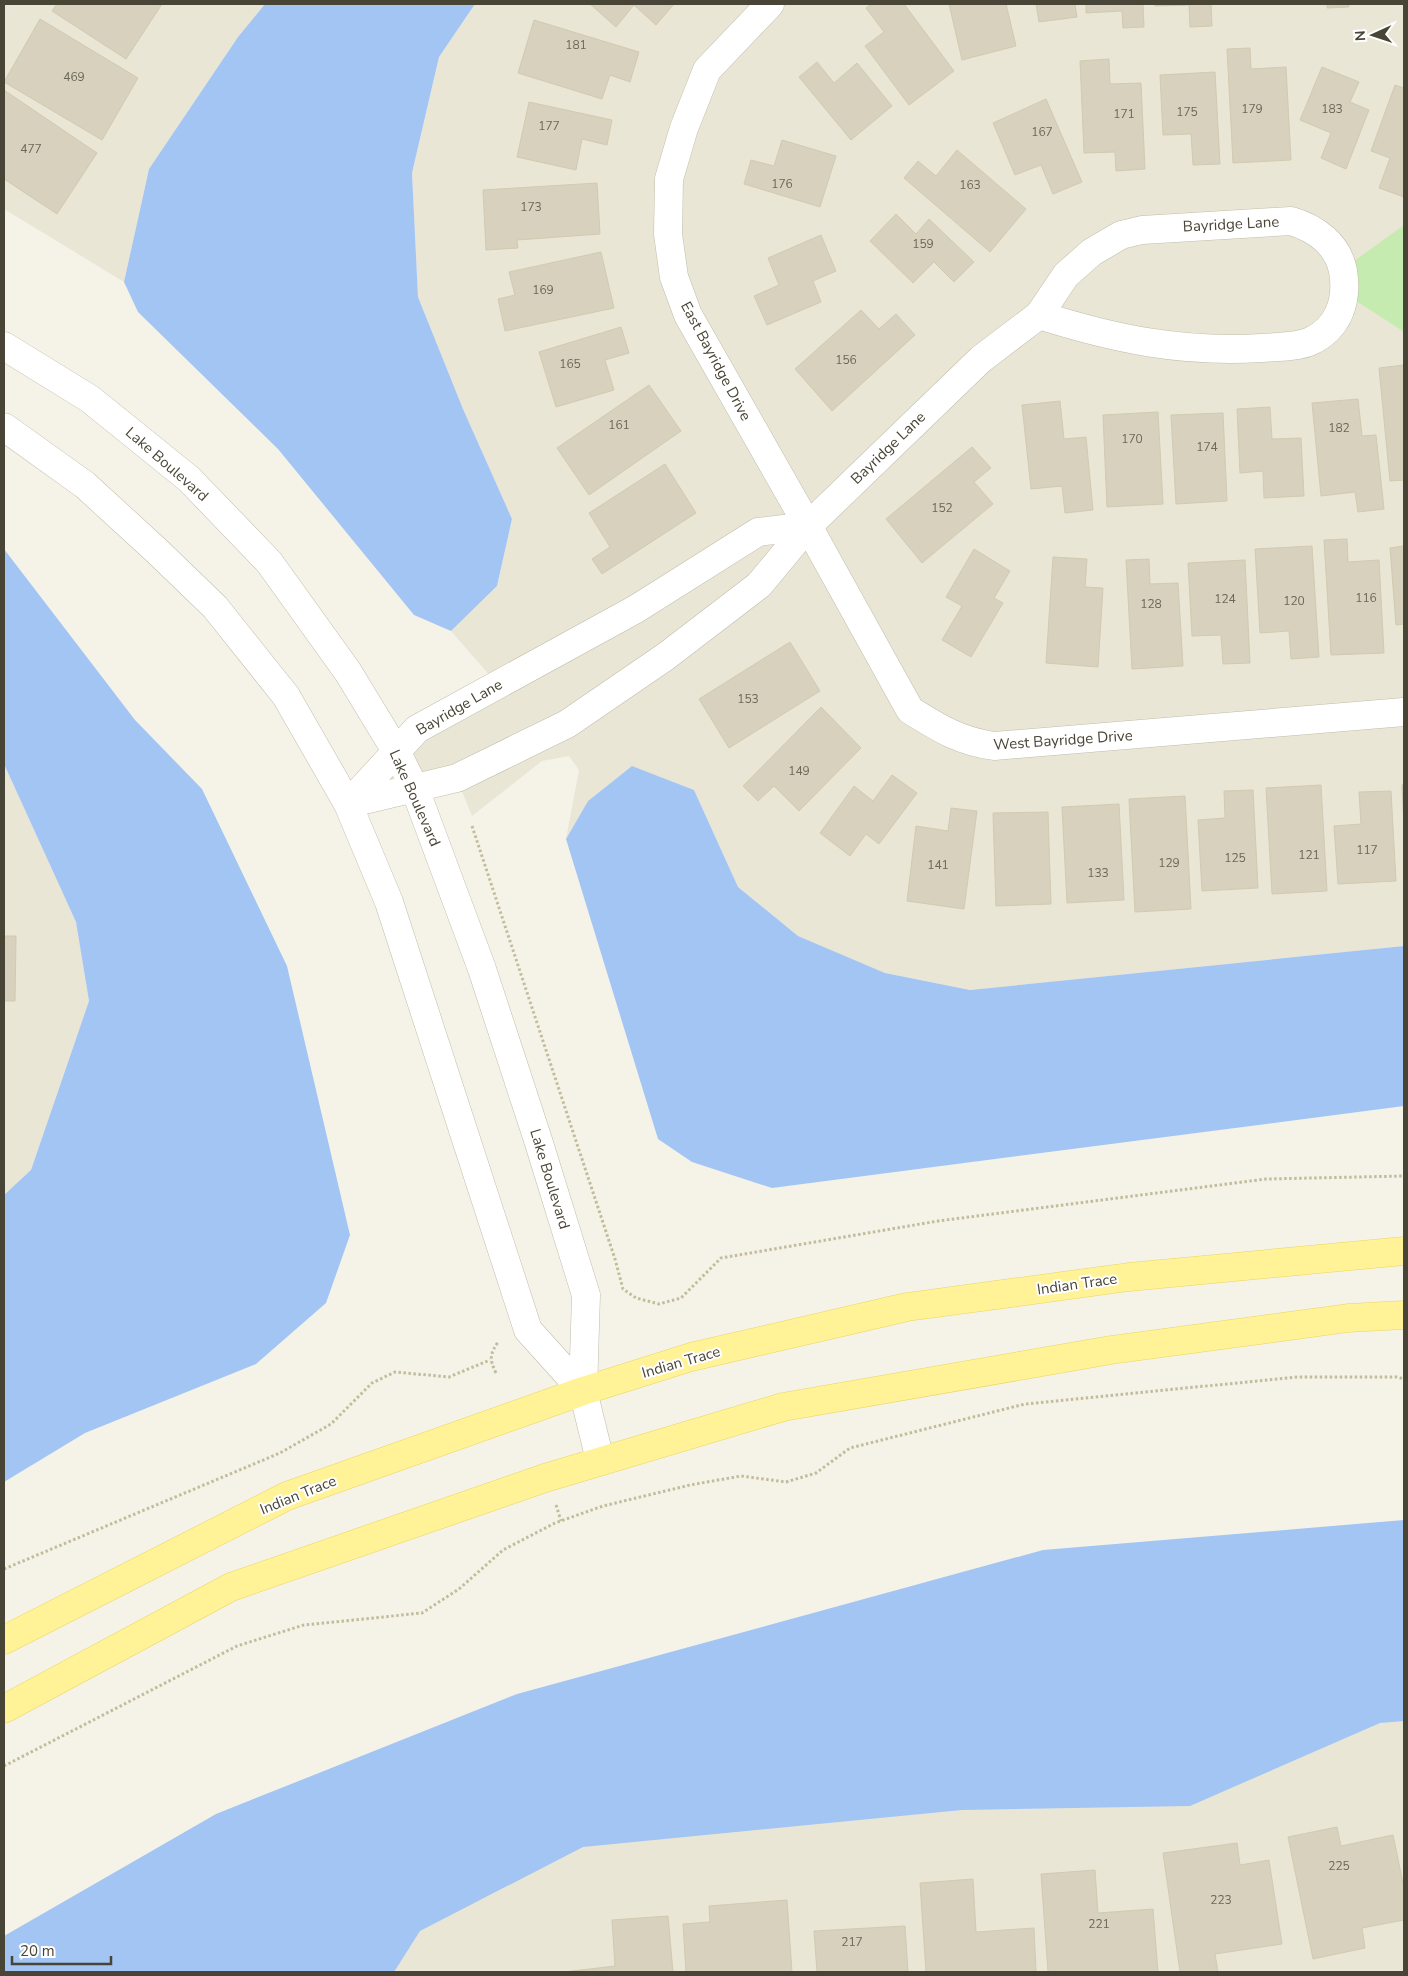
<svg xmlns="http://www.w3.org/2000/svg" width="1408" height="1976" font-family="'Nunito Sans',sans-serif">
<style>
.residential{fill:#e9e6d6}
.green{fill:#c6ebb0}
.water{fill:#a3c5f4}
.building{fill:#d7d1bd;stroke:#d2cab0}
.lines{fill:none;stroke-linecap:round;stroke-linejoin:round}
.minor-casing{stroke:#c1bdaa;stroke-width:29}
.major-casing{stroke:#e9d662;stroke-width:29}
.path{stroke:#c3bc9b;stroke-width:3;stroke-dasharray:2.5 2.5;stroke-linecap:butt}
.minor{stroke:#fff;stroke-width:28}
.major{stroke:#fff297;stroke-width:28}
.labels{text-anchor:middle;stroke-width:4;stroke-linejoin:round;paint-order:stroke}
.number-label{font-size:12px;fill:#6c6858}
.street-label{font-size:15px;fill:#494536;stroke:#fff}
</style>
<rect width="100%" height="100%" fill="#f5f3e8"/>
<g class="residential">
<path d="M4,4H265L238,37L149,169L124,282L4,209Z"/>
<path d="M475,4H1404V225L1343,270L1345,293L1404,332V946L970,990L885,973L798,936L738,887L694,790L632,766L588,801L566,839L579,770L569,756L542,761L472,816L457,779L405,770L417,729L498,685L451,631L497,586L512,519L463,409L418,297L412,173L439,57Z"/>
<path d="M4,764L76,922L89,1001L31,1170L4,1195Z"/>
<path d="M1404,1625V1972H158L289,1886Z"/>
</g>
<path class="green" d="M1404,225V332L1344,293L1343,269Z"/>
<g class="water">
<path d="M265,4H475L439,57L412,173L418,297L463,409L512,519L497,586L451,631L414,615L278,449L138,312L124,282L149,169L238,37Z"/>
<path d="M4,549L135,720L202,789L287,966L350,1235L326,1303L256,1364L85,1433L4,1482V1195L31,1170L89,1001L76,922L4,764Z"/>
<path d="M632,766L694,790L738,887L798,936L885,973L970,990L1404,946V1106L772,1188L692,1162L658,1139L566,839L588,801Z"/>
<path d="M1404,1520V1721L1380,1723L1190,1806L962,1810L583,1847L420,1931L394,1972H4V1936L216,1814L517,1694L1043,1550Z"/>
</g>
<g class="building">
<path d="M57,4H162L126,59L52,11Z"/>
<path d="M590,4H674L656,25L634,5L616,27Z"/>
<path d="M872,4H904L954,71L909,105L865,46L884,32L866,8Z"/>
<path d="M949,4H1006L1016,46L962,60Z"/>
<path d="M1036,4H1075L1077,17L1039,22Z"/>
<path d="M1086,4H1143L1144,27L1123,28L1122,11L1086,13Z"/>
<path d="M1155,4H1211L1212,26L1190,27L1189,5L1155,6Z"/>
<path d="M1327,4H1349V7L1327,8Z"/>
<path d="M40,19L138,78L102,140L4,82Z"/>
<path d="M534,20L639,52L630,82L610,75L602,99L518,73Z"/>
<path d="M1250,48L1251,69L1286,67L1291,160L1233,163L1227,49Z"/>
<path d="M1109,59L1110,84L1141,83L1145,169L1116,171L1115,152L1084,153L1080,61Z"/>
<path d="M817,62L834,83L857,63L892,106L851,140L799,77Z"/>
<path d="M1322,67L1359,82L1350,102L1369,110L1346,169L1321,158L1331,133L1300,120Z"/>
<path d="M1215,72L1220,164L1193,165L1191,134L1163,135L1160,75Z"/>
<path d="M1395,85L1404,88V197L1379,188L1390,158L1371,151Z"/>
<path d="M4,90L97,153L57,214L4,179Z"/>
<path d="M1046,99L1082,182L1053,194L1041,165L1015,175L993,123Z"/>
<path d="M529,102L612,120L607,145L582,139L576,170L517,157Z"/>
<path d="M782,140L836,156L820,207L744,184L751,160L774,166Z"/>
<path d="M957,150L1026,209L990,252L904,178L918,161L936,176Z"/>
<path d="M597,183L600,234L517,240L518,248L486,250L483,190Z"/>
<path d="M896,214L916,234L929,219L974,262L954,282L934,262L913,283L870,241Z"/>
<path d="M821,235L836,271L813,281L821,302L767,325L754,296L779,285L768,258Z"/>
<path d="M601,252L614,308L505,331L498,299L515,295L509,272Z"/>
<path d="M861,310L879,329L896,314L915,335L832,411L795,369Z"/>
<path d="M621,327L629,353L605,360L614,390L556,407L539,352Z"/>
<path d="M1404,365V480L1390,481L1379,368Z"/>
<path d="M649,385L681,431L589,495L557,448Z"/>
<path d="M1358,399L1362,436L1376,435L1384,509L1358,512L1355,492L1321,496L1312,403Z"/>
<path d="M1060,401L1064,439L1086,437L1093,510L1065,513L1062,486L1031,489L1022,405Z"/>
<path d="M1270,407L1272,439L1301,438L1304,496L1264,498L1263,471L1240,473L1237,409Z"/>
<path d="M1158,412L1163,504L1107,507L1103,415Z"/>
<path d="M1223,413L1227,501L1176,504L1171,415Z"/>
<path d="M972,447L991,468L974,482L993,504L922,563L886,519Z"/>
<path d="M665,464L696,513L602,574L592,559L610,547L589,513Z"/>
<path d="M1347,539L1348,562L1379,560L1384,653L1331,655L1324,540Z"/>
<path d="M1312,546L1319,657L1291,659L1289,631L1260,633L1255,549Z"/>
<path d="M1404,546V624L1396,625L1390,548Z"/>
<path d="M974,549L1010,571L994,598L1003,603L971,657L942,640L962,606L946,597Z"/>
<path d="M1053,557L1087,559L1085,587L1103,588L1098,667L1046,663Z"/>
<path d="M1149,559L1150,584L1178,583L1183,666L1132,669L1126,560Z"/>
<path d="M1245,560L1250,663L1223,664L1221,635L1192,636L1188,563Z"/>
<path d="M790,642L820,691L729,748L699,699Z"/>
<path d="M821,707L861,748L799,811L774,786L758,801L743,786Z"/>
<path d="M892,775L917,793L879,844L866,834L850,856L820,833L854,786L873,801Z"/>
<path d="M1404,784V826L1402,785Z"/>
<path d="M1321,785L1327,891L1272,894L1266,788Z"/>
<path d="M1253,790L1258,888L1202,891L1198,820L1225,818L1224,791Z"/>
<path d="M1391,791L1396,881L1338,884L1334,826L1361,824L1359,792Z"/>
<path d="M1185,796L1191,909L1135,912L1129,799Z"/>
<path d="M1119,804L1124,900L1067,903L1062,807Z"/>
<path d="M951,808L977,811L964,909L907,901L916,826L948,831Z"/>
<path d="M1048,812L1051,904L996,906L993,813Z"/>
<path d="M4,936H16L15,1001H4Z"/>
<path d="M1337,1827L1341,1846L1393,1835L1404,1888V1920L1362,1928L1365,1948L1313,1959L1288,1837Z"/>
<path d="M1237,1843L1240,1865L1269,1860L1282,1944L1215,1954L1218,1972H1180L1163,1853Z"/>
<path d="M1095,1870L1098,1913L1153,1909L1158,1972H1048L1041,1874Z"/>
<path d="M973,1879L976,1932L1034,1928L1036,1972H926L920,1883Z"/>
<path d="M787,1900L792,1972H686L683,1924L710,1922L709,1906Z"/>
<path d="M668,1916L673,1972H564L615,1966L612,1920Z"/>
<path d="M905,1926L908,1972H817L814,1931Z"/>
</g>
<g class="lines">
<defs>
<g id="minor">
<path d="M770,4L707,70L684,128L669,179L668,234L674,277L688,315L808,526L910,710C939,728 959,741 994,746L1404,712"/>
<path d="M4,346L90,399L189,479L269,562L348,672L396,751L415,789L482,969L538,1140L586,1295L583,1391L600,1460"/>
<path d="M4,427L85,485L157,551L215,607L286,696L348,804L389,902L528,1330L583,1391"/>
<path d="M808,526L758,532L636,609L417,729L348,804L457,778L567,724L665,657L759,585L808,526L981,359L1039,315L1066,275L1092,252L1121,235L1142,230L1291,221C1315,228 1338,244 1343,271C1348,300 1339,328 1311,341C1298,347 1277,347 1262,348C1183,353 1114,339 1039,315"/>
</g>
<g id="major">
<path d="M4,1640L287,1496L583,1391L691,1357L907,1307L1129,1277L1404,1251"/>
<path d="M4,1709L231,1587L545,1478L783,1407L1111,1350L1348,1318L1404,1315"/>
</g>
</defs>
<use href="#minor" class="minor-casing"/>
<use href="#major" class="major-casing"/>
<g class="path">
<path d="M472,826L615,1259L623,1289L636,1298L659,1304L681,1298L721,1258L938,1221L1266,1179L1404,1176"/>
<path d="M496,1373C489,1359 490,1353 499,1341"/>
<path d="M556,1505L561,1521"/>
<path d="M4,1569L280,1453L331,1424L372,1383L395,1372L449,1377L490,1360"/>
<path d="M4,1766L237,1646L304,1625L422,1613L459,1589L503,1550L555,1523L603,1506L690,1485L741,1476L786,1482L816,1473L850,1448L1025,1404L1297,1377H1397L1404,1379"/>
</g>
<use href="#minor" class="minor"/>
<use href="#major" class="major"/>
</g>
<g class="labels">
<g class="number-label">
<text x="576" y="49">181</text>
<text x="74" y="81">469</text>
<text x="1252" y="113">179</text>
<text x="1332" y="113">183</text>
<text x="1187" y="116">175</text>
<text x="1124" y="118">171</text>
<text x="549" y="130">177</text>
<text x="1042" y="136">167</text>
<text x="31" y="153">477</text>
<text x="782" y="188">176</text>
<text x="970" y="189">163</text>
<text x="531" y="211">173</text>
<text x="923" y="248">159</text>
<text x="543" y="294">169</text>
<text x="846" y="364">156</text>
<text x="570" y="368">165</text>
<text x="619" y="429">161</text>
<text x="1339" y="432">182</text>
<text x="1132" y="443">170</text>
<text x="1207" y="451">174</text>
<text x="942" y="512">152</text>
<text x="1366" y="602">116</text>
<text x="1225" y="603">124</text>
<text x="1294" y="605">120</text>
<text x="1151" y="608">128</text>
<text x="748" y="703">153</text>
<text x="799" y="775">149</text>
<text x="1367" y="854">117</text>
<text x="1309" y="859">121</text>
<text x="1235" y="862">125</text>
<text x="1169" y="867">129</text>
<text x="938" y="869">141</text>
<text x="1098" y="877">133</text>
<text x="1339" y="1870">225</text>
<text x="1221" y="1904">223</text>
<text x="1099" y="1928">221</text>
<text x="852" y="1946">217</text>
</g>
<g class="street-label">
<text transform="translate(1231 224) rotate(-3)" y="5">Bayridge Lane</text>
<text transform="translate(716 361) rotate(62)" y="5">East Bayridge Drive</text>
<text transform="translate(888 448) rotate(-44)" y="5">Bayridge Lane</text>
<text transform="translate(167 464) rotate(41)" y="5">Lake Boulevard</text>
<text transform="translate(459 707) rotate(-30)" y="5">Bayridge Lane</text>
<text transform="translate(1063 740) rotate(-4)" y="5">West Bayridge Drive</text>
<text transform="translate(415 798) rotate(66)" y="5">Lake Boulevard</text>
<text transform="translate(550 1179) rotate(73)" y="5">Lake Boulevard</text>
<text transform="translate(1077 1284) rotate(-8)" y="5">Indian Trace</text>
<text transform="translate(681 1362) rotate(-16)" y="5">Indian Trace</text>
<text transform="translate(298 1495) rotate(-22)" y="5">Indian Trace</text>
</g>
</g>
<rect width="1408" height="1976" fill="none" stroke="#494536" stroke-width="10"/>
<g transform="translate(1373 35) rotate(267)" stroke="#ffffff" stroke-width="4" paint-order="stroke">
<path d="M0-4L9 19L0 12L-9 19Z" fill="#494536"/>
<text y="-8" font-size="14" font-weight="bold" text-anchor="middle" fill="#494536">N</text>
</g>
<path d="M12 1956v8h99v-8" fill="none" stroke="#494536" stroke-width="2.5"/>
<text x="20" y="1956" font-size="15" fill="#494536" stroke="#ffffff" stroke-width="4" paint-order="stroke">20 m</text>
</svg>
